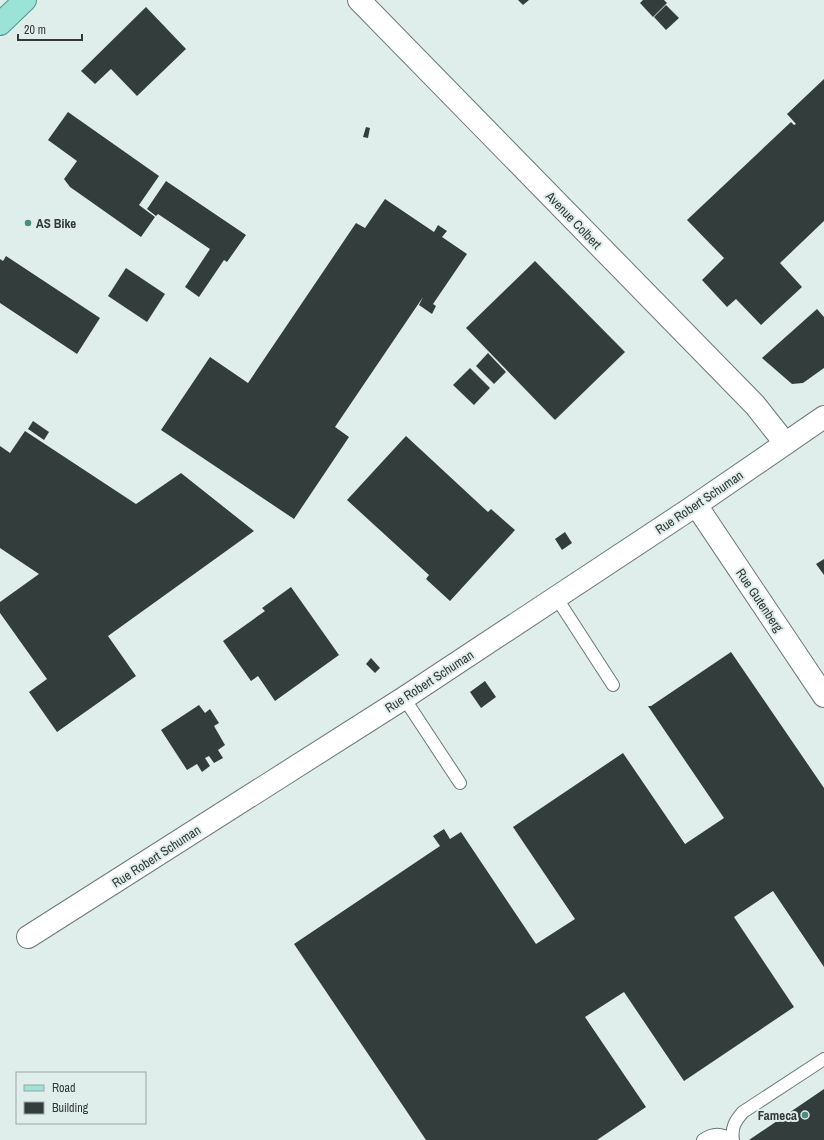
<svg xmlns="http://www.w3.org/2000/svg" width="824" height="1140" font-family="'Archivo Narrow',sans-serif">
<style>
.building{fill:#333e3c}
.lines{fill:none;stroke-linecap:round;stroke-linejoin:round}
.service-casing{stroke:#6c7976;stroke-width:14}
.minor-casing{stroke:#6c7976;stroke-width:24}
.primary-casing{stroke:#4c9a8d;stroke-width:24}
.service{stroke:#fff;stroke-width:12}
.minor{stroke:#fff;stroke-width:22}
.primary{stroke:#9be2d7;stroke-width:22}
.poi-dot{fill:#498d81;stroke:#e0eeeb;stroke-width:1.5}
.labels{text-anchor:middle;stroke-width:4;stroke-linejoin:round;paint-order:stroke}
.street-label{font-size:13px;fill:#333937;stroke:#e0eeeb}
.poi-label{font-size:13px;font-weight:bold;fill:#333937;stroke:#e0eeeb;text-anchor:start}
</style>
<rect width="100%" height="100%" fill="#e0eeeb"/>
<g class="building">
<path d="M518,0H529L523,5Z"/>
<path d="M643,0H664L667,3L653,17L640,3Z"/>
<path d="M666,5L679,18L666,30L654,17Z"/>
<path d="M146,7L186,49L137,96L111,69L95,84L81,71Z"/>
<path d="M824,79V221L780,263L802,287L761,325L736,299L727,307L702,280L724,258L687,220L791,122L794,125L796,124L787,114Z"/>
<path d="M68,112L159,176L139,205L155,217L141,237L70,187L64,179L77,161L48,140Z"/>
<path d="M366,127L370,128L368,138L363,137Z"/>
<path d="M166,181L246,235L227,262L224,260L199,297L185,287L210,249L158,214L156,216L147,209Z"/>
<path d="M385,199L434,232L438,225L447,231L442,237L467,254L433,304L436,306L432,314L419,305L423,297L335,427L349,437L294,519L161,430L210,357L248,383L356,223L365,228Z"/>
<path d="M6,256L100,318L77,354L0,303V259L3,261Z"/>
<path d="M535,261L625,352L555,420L466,328Z"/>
<path d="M126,268L165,294L147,322L108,296Z"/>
<path d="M817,309L824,317V368L803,383L792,384L762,358Z"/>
<path d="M488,353L506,372L494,384L476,366Z"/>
<path d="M470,368L490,388L474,405L453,385Z"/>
<path d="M33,421L49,432L44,440L28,429Z"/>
<path d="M25,431L136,504L181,473L254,531L108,636L136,676L57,732L29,692L47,679L0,613V602L39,574L0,548V446L10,453Z"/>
<path d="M406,436L488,512L491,509L515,530L450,601L426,579L429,575L347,500Z"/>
<path d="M565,532L572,543L562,550L555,539Z"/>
<path d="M824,559V575L816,564Z"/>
<path d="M291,587L339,655L275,701L258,676L251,681L223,641L265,611L262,608Z"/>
<path d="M729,649L824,788V967L773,891L734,917L794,1007L684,1081L624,992L585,1017L646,1107L597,1140H426L294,944L440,846L433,836L444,829L450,839L461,832L536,944L575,919L513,827L623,753L685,844L724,818L648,706H651L731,652Z"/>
<path d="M371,658L380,668L375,673L366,664Z"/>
<path d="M485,681L496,697L481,708L470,692Z"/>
<path d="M199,705L205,713L210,709L219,723L214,726L225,745L218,750L223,758L214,763L209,756L205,758L210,766L202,772L197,764L187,770L161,730Z"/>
<path d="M824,1089V1140H749Z"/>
</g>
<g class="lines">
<defs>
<g id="service">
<path d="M556,597L613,685"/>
<path d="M404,698L460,783"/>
<path d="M703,1140C713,1133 721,1133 732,1140"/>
<path d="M733,1140C731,1128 735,1121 743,1112L824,1059"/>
</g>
<g id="minor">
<path d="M359,0L755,405L785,443"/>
<path d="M696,505L824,696"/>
<path d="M28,937L404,698L696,505L824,417"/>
</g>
<path id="primary" d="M0,24L25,0"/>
</defs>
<use href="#service" class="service-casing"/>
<use href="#minor" class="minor-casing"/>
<use href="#primary" class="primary-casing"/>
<use href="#service" class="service"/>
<use href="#minor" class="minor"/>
<use href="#primary" class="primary"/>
</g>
<g class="poi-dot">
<circle cx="28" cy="223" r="4"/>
<circle cx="805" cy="1115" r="4"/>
</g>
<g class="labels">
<g class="street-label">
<text transform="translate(574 220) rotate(46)" y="5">Avenue Colbert</text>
<text transform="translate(699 502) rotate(-34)" y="5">Rue Robert Schuman</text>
<text transform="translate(760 600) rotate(56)" y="5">Rue Gutenberg</text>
<text transform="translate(429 681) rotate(-33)" y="5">Rue Robert Schuman</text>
<text transform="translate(156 856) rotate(-33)" y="5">Rue Robert Schuman</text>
</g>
<g class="poi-label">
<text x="36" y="228">AS Bike</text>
<text x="797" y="1120" text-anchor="end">Fameca</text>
</g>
</g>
<rect x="16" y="1072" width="130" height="52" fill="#e0eeeb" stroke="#9ba6a3"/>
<rect x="24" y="1085" width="20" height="6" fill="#9be2d7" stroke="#9ba6a3"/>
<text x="52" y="1092" font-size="12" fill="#333937">Road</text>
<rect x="24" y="1102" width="20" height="12" fill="#333e3c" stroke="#9ba6a3"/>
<text x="52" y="1112" font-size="12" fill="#333937">Building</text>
<path d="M18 34v6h64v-6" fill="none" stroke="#333937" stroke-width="2"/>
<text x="24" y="34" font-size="12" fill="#333937" stroke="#e0eeeb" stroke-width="3" paint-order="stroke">20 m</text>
</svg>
